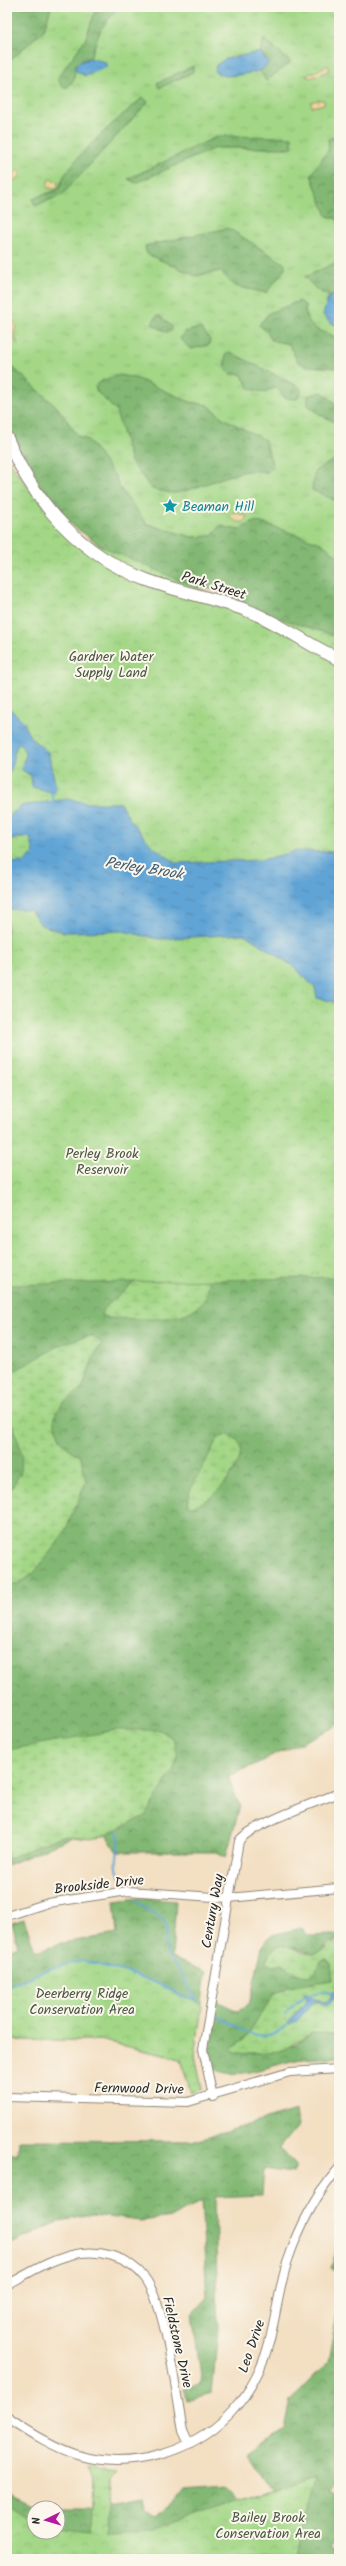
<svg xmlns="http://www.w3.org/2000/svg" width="346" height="2566" font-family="Kalam,sans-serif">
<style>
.grass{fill:url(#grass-tufts);stroke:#678158}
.forest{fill:url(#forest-crowns);stroke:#56724f}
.wetland{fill:url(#wetland-marsh);stroke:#678158}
.sand{fill:url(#sand-dots);stroke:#8c8264}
.park{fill:url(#park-crowns);stroke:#678158}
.water{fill:url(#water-ripples);stroke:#466880}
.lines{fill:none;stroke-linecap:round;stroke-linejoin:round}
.stream{stroke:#61a4d5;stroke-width:2}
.street-casing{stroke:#8f8576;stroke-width:10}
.secondary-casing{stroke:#8f8576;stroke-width:14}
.street{stroke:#fff;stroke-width:8}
.secondary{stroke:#fff;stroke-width:12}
.labels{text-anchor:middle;stroke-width:4;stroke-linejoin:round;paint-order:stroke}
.culture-label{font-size:14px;fill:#0d838f;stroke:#fbf7ec;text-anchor:start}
.street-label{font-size:14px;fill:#2b2b2b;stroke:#fbf7ec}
.park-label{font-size:14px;fill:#495642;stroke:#fbf7ec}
.water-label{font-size:15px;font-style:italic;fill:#415b6f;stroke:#fbf7ec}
</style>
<defs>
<pattern id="grass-tufts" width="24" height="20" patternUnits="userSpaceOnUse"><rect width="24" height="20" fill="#a3d786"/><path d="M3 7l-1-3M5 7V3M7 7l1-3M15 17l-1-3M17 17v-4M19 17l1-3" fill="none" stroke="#8cb974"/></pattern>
<pattern id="forest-crowns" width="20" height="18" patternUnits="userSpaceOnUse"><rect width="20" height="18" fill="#82b873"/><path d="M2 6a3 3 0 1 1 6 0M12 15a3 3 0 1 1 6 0" fill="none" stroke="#6b965f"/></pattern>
<pattern id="wetland-marsh" width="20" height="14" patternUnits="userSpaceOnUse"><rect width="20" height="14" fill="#a3d786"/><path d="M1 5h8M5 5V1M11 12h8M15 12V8" fill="none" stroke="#8cb974"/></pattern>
<pattern id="sand-dots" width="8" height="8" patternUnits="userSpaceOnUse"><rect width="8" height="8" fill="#eeda9e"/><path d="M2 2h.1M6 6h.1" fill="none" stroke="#cb8" stroke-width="1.8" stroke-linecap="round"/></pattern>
<pattern id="park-crowns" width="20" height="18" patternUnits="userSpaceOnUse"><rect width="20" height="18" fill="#a3d786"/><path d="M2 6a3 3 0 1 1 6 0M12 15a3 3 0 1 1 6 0" fill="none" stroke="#8cb974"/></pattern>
<pattern id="water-ripples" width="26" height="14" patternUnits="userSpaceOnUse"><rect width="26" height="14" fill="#61a4d5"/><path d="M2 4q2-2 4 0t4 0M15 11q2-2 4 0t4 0" fill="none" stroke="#5086ad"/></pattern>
</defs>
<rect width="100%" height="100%" fill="#fbf7ec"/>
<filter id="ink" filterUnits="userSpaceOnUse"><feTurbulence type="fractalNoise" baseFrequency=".025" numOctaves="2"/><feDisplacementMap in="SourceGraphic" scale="8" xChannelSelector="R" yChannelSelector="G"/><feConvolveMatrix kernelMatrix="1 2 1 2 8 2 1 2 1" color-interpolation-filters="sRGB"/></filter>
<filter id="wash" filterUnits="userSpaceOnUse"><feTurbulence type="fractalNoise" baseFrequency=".012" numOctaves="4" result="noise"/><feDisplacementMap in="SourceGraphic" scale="16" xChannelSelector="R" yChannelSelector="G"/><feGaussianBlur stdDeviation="0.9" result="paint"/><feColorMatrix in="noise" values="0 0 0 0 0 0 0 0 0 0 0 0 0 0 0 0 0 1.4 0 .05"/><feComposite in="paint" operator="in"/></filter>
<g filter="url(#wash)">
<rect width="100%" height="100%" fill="#f3dfc2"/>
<path class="grass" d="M8,7H339V292L335,294L329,322L339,326V563L205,544L143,527L7,371Z"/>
<g class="forest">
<path d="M8,7H51L44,30L7,63Z"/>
<path d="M92,7H116L115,11L101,29L90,58L81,61L75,67L74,79L69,86L65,88L60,84L58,77L85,40L95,12Z"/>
<path d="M264,39L291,62L266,81L260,71L269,63L260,52Z"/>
<path d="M193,66V72L159,88L157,83Z"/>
<path d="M143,97L148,102L62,195L35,206L33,199L59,189C65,161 121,117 143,97Z"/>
<path d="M218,136L292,137V148H215L136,183L128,179Z"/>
<path d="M339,136V222L337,219L327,216L311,175L329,149L328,139Z"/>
<path d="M228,228L285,264V269L266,293L235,286L220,271L196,276L147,254L145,246Z"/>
<path d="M339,261V292L328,296L317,290L305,277Z"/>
<path d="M299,301L305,305C306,333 320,328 339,339V368L305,366L297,361L289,344L271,340L267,332L259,325L269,313Z"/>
<path d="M156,316H160L171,326V331L166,332L152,324Z"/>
<path d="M201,328L210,340L209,345L191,349L180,339L186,331Z"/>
<path d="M230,352L299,387L302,391L297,399L285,398L277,387L264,392L250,389L241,374H231L224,368L226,354Z"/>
<path d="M7,362L57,407L78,436L88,440L116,478L119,487L147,524L192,537L211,536L220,526L239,530L256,521L321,543L339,557V655L239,601L210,589L174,582L128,564L73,526L54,508L27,473L12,440L7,426Z"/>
<path d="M120,375L138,379L190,402L208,405L223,418L265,440L273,467L266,473C244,462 198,492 173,493C167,493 158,490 152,489L131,462L116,411L97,392L95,386L103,380Z"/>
<path d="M322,392L339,406V424L319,414L308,405V396Z"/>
<path d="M339,457V502L312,490L315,471Z"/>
<path d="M7,909L339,1003V1725L228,1777L240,1806L226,1857L217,1852H117L100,1825L7,1865Z"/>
<path d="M139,1898L176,1901L172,1958L206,1972L195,2056L202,2088L191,2092L181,2059L100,2040H7V1951L18,1946L12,1923L24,1919L35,1951L62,1943L117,1934L114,1901Z"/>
<path d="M302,1928L308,1936L337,1935L339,1930V1939L330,1943L321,1952L314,1953L292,1947L268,1956L265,1962C272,1966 278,1963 283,1965C295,1970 299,1976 313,1974L322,1960L327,1959L331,1964L333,1980L288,1987L274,1994L243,2041L231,2049L246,2054L262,2052L295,2045L312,2033L339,2034V2057C325,2058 310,2058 296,2060C270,2065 233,2084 209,2066C207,2043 211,2024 216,2001L238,2011L249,2005L262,1947L271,1935Z"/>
<path d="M296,2111L298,2126L280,2148L296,2167L293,2173L264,2169L262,2195L215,2197L218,2330L212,2393L187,2400L185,2390L202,2383L192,2314L207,2297L201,2200L173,2217L140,2221L93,2215L60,2221L7,2246V2154L18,2153L19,2140L192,2141Z"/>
<path d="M337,2249H339V2274L331,2268Z"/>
<path d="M339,2302V2461L329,2491L339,2494V2539L330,2549L339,2559H7V2492L41,2508H34V2532H58V2509H92L93,2481L110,2477L109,2503L144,2497L146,2507L156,2516L183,2491L227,2488L239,2501L271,2489L247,2453L284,2428L290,2401L328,2362Z"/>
</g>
<g class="wetland">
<path d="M164,1257L212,1271C209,1279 209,1290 205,1298C189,1326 135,1318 108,1318L101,1315L103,1309Z"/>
<path d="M92,1336L102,1343L93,1358L82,1389L63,1403L54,1416C57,1439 62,1445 81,1457L86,1482L64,1534L34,1573L17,1584L7,1583V1496L21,1472L22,1454L15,1430L7,1416V1373C37,1363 59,1339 92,1336Z"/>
<path d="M227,1435C229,1436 234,1437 236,1439C255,1455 212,1508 188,1506L190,1491L218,1438Z"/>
<path d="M116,1730H160L173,1739L178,1756L173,1771L145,1816L101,1837L90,1839L61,1836L7,1859V1750Z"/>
<path d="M339,1939V2034L312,2033L281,2051L236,2054L230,2049L243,2041L274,1994L288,1987L333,1980L331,1964L327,1959L322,1960C319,1964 316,1971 313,1974C304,1980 289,1969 282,1964L273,1966L265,1962C281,1931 292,1954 315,1953C325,1952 331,1943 339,1939Z"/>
</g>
<g class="sand">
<path d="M329,65V71L310,78L306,76Z"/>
<path d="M337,79L339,80L338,96L335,94Z"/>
<path d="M318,100H324V104L312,107L311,102Z"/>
<path d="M17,170L20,171V177L8,183Z"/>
<path d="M49,179L58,182L57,189L47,188Z"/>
<path d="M14,322L17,325L14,331L18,345L10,330Z"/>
<path d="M233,512L247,516L244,522H237L230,517Z"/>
</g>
<g class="park">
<path d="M7,456L17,473L64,530L234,604L339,637V1277L7,1285Z"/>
<path d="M84,1961L137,1975L202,2005L195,2056L202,2088L191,2092L181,2059L100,2040H7V1986L52,1968Z"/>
<path d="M89,2467L117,2470L110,2477L108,2533L153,2531L314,2475L295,2559H7V2503L34,2521V2532H58V2528L91,2532L93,2481Z"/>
</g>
<g class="water">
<path d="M260,52L269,63L260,71L239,75L225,76L215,72L216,65L225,59Z"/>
<path d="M90,58L105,62L107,67L85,76L76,71L75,67L79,62Z"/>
<path d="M339,292V326L329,322L323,315L328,298Z"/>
<path d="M7,706L24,722L26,730L33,740L48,752L56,787L54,793L32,787L31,776L21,769L26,755L20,743C11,750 15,766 7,776Z"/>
<path d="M67,799L88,803H120L131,821L151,845L176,863L262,860L296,851L337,852L339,850V1003L317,998L315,988L293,966L244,934L158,939L123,931L63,932L41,925L30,910L7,909V863L24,862L34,853L30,837L7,840V818L21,806Z"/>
<path d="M339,1986C339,1994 332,2003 325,2006L318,2001L313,2002L297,2021L285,2026L307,2001V1998L303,1996L305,1994L326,2003L331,1998V1993Z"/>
</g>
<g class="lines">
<g class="stream">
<path d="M51,791L54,802"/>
<path d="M117,1831C125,1847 108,1860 123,1882"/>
<path d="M136,1901L164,1921L168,1929L165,1939L167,1956L177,1967L197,2001"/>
<path d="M7,1986L52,1968L84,1961L137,1975L198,2002"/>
<path d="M285,2014C295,2002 316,1986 333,1994"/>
<path d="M217,2016C242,2029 262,2048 287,2025"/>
</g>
</g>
</g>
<g filter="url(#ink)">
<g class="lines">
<defs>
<g id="street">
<path d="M7,1916L48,1903L128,1891L228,1898L339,1888"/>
<path d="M7,2097L188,2102L290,2072L339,2069"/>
<path d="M213,2097L203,2049L239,1841C248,1826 319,1801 339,1793"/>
<path d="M7,2285C27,2274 48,2261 71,2255C97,2248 128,2256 145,2278C166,2306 176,2394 183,2431L189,2444"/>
<path d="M7,2417C57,2451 97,2472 159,2455C215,2440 254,2399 269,2343C276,2316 279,2289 287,2263C299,2227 314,2197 339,2168"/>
</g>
<path id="secondary" d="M7,438C34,503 80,555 147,580C179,592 213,598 246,610C279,622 307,645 339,659"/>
</defs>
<use href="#street" class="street-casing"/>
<use href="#secondary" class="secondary-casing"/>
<use href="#street" class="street"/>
<use href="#secondary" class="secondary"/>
</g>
</g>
<defs>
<symbol id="sight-bare" viewBox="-9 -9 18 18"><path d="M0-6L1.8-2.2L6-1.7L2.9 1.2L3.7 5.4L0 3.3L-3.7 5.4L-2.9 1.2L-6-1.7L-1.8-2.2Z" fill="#0f9aa8" stroke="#fbf7ec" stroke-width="2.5" paint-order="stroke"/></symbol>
</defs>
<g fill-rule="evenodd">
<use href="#sight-bare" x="159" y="495" width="22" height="22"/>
</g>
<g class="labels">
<g class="culture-label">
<text x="182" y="511">Beaman Hill</text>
</g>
<g class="street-label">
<text transform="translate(214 585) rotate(17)" y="5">Park Street</text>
<text transform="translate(99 1884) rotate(-6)" y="5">Brookside Drive</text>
<text transform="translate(212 1911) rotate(-80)" y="5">Century Way</text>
<text transform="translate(139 2088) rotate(1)" y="5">Fernwood Drive</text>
<text transform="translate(178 2342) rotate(77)" y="5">Fieldstone Drive</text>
<text transform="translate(251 2346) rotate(-71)" y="5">Leo Drive</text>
</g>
<g class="park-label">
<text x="111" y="661">Gardner Water<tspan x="111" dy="16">Supply Land</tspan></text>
<text x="102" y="1158">Perley Brook<tspan x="102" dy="16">Reservoir</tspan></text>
<text x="82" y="1998">Deerberry Ridge<tspan x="82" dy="16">Conservation Area</tspan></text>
<text x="268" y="2522">Bailey Brook<tspan x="268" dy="16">Conservation Area</tspan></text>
</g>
<g class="water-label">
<text transform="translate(144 868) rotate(9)" y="5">Perley Brook</text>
</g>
</g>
<rect width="346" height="2566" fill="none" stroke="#fbf7ec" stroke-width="24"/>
<g transform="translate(46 2520) rotate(265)"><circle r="19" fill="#fbf7ec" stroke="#a8a59f"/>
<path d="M0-3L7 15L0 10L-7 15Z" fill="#b5179e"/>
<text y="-6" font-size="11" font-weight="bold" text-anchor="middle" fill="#2b2b2b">N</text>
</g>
</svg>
